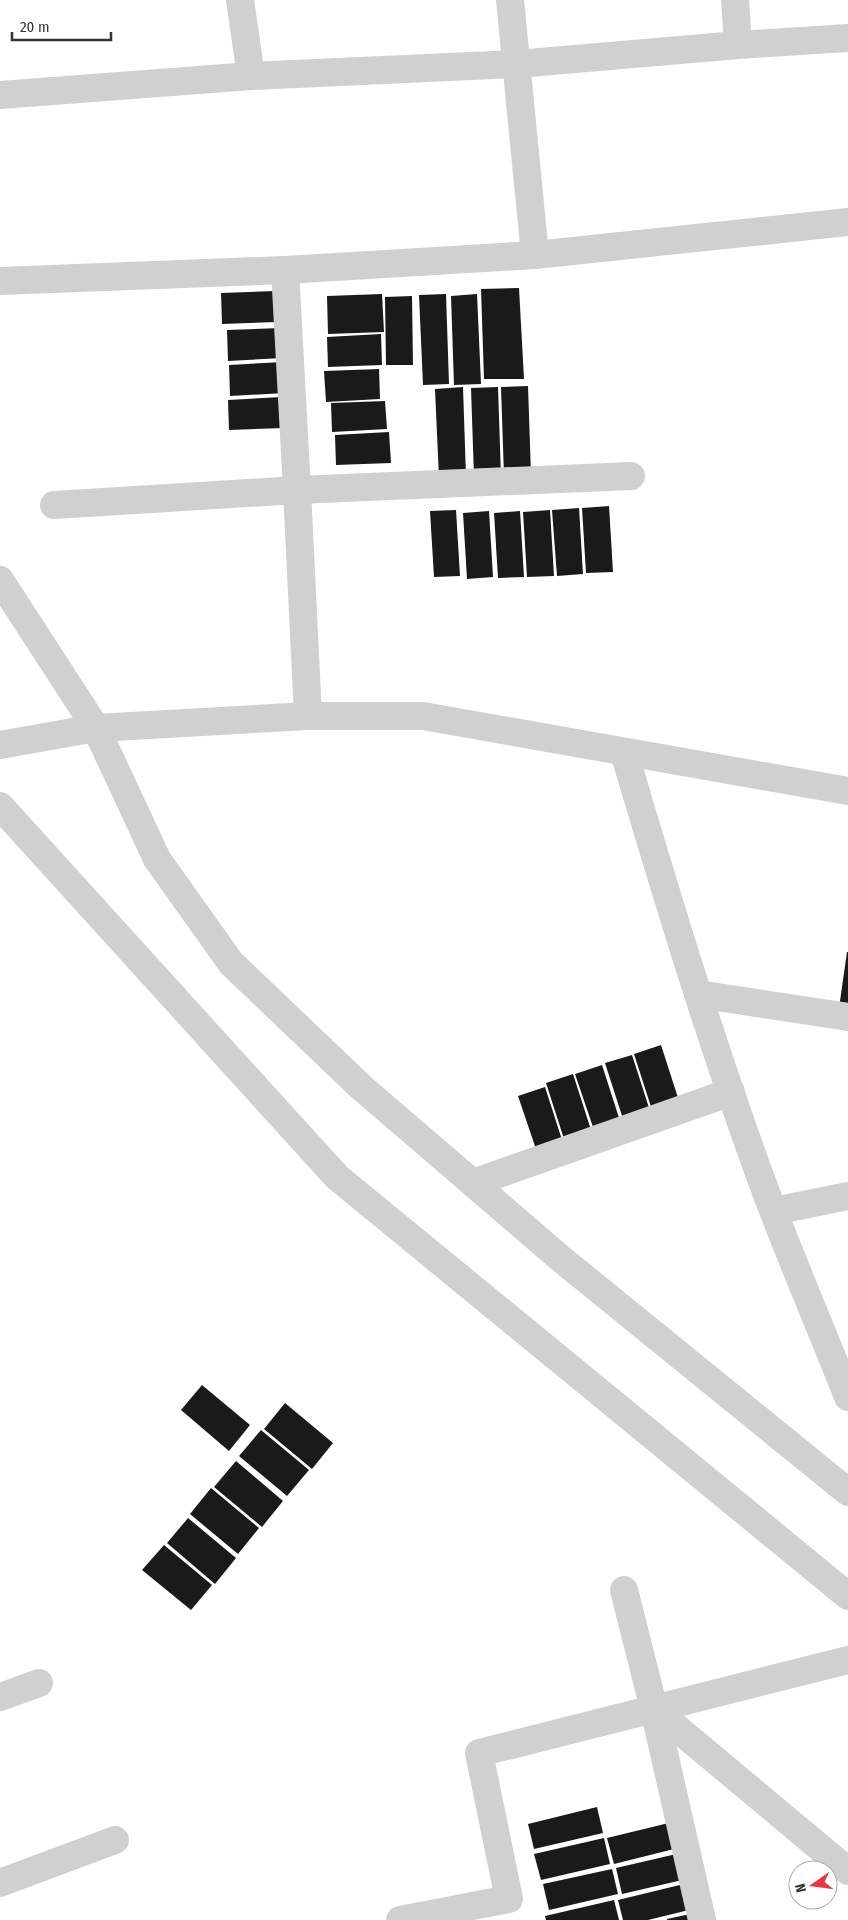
<svg xmlns="http://www.w3.org/2000/svg" width="848" height="1920" font-family="'Fira Sans Condensed',sans-serif">
<style>
.building{fill:#1a1a1a}
.lines{fill:none;stroke-linecap:round;stroke-linejoin:round}
.minor{stroke:#d0d0d0;stroke-width:28}
</style>
<rect width="100%" height="100%" fill="#fff"/>
<g class="building">
<path d="M519,288L524,379H484L481,289Z"/>
<path d="M276,291L277,322L222,324L221,293Z"/>
<path d="M382,294L384,332L328,334L327,296Z"/>
<path d="M446,294L449,384L423,385L419,295Z"/>
<path d="M477,294L481,384L454,385L451,296Z"/>
<path d="M412,296L413,365H386L385,297Z"/>
<path d="M281,328L283,358L228,361L227,330Z"/>
<path d="M381,334L382,365L328,367L327,337Z"/>
<path d="M283,362L285,393L230,396L229,365Z"/>
<path d="M379,369L380,399L326,402L324,371Z"/>
<path d="M528,386L531,475L504,476L501,387Z"/>
<path d="M463,387L466,477L439,478L435,389Z"/>
<path d="M498,387L501,477H474L471,388Z"/>
<path d="M282,397L284,428L229,430L228,400Z"/>
<path d="M385,401L387,429L332,432L331,403Z"/>
<path d="M389,432L391,463L336,465L335,435Z"/>
<path d="M609,506L613,572L586,573L582,508Z"/>
<path d="M579,508L583,574L557,576L552,510Z"/>
<path d="M456,510L460,576L434,577L430,511Z"/>
<path d="M550,510L554,576L527,577L523,512Z"/>
<path d="M489,511L493,577L467,579L463,513Z"/>
<path d="M520,511L524,577L498,578L494,513Z"/>
<path d="M847,952H848V1009L839,1008Z"/>
<path d="M661,1045L680,1104L653,1113L634,1054Z"/>
<path d="M632,1055L651,1114L624,1122L605,1063Z"/>
<path d="M602,1065L621,1124L595,1133L575,1074Z"/>
<path d="M573,1074L592,1133L565,1142L546,1083Z"/>
<path d="M545,1087L564,1146L538,1155L518,1096Z"/>
<path d="M202,1385L250,1425L229,1451L181,1410Z"/>
<path d="M285,1403L333,1443L312,1469L264,1429Z"/>
<path d="M261,1430L309,1470L287,1496L239,1456Z"/>
<path d="M236,1461L283,1501L262,1527L214,1487Z"/>
<path d="M211,1488L259,1528L238,1554L190,1514Z"/>
<path d="M188,1518L236,1558L215,1584L167,1543Z"/>
<path d="M164,1545L212,1585L191,1610L142,1570Z"/>
<path d="M597,1807L603,1833L534,1849L528,1824Z"/>
<path d="M677,1821L682,1847L614,1864L607,1838Z"/>
<path d="M604,1838L610,1864L541,1880L534,1854Z"/>
<path d="M685,1852L691,1878L622,1894L616,1868Z"/>
<path d="M612,1869L618,1894L549,1910L543,1884Z"/>
<path d="M688,1883L693,1909L648,1920H623L618,1900Z"/>
<path d="M614,1900L619,1920H546L545,1916Z"/>
<path d="M695,1913L696,1920H667V1919Z"/>
</g>
<g class="lines">
<g class="minor">
<path d="M240,0L251,76"/>
<path d="M510,0L535,255"/>
<path d="M735,0L738,45"/>
<path d="M0,95L251,76L517,64L738,45L848,38"/>
<path d="M0,281L285,270L535,255L848,222"/>
<path d="M54,505L297,490L285,270"/>
<path d="M0,580L96,728L157,859L231,963L361,1087L560,1258L848,1492"/>
<path d="M308,716L297,490L631,476"/>
<path d="M0,745L96,728L308,716H423L848,791"/>
<path d="M624,752C666,894 709,1036 760,1176C787,1250 819,1323 848,1397"/>
<path d="M0,806L337,1177L848,1596"/>
<path d="M698,994L848,1017"/>
<path d="M473,1183L731,1092"/>
<path d="M774,1211L848,1196"/>
<path d="M624,1590L654,1709L702,1920"/>
<path d="M0,1697L39,1683"/>
<path d="M654,1709L848,1871"/>
<path d="M0,1883L115,1840"/>
<path d="M400,1920L509,1899L479,1753L848,1660"/>
</g>
</g>
<g transform="translate(813 1885) rotate(256)"><circle r="24" fill="#ffffff" stroke="#adadad"/>
<path d="M0-4L9 19L0 12L-9 19Z" fill="#e63946"/>
<text y="-8" font-size="14" font-weight="bold" text-anchor="middle" fill="#333333">N</text>
</g>
<path d="M12 32v8h99v-8" fill="none" stroke="#333333" stroke-width="2.5"/>
<text x="20" y="32" font-size="15" fill="#333333" stroke="#ffffff" stroke-width="4" paint-order="stroke">20 m</text>
</svg>
